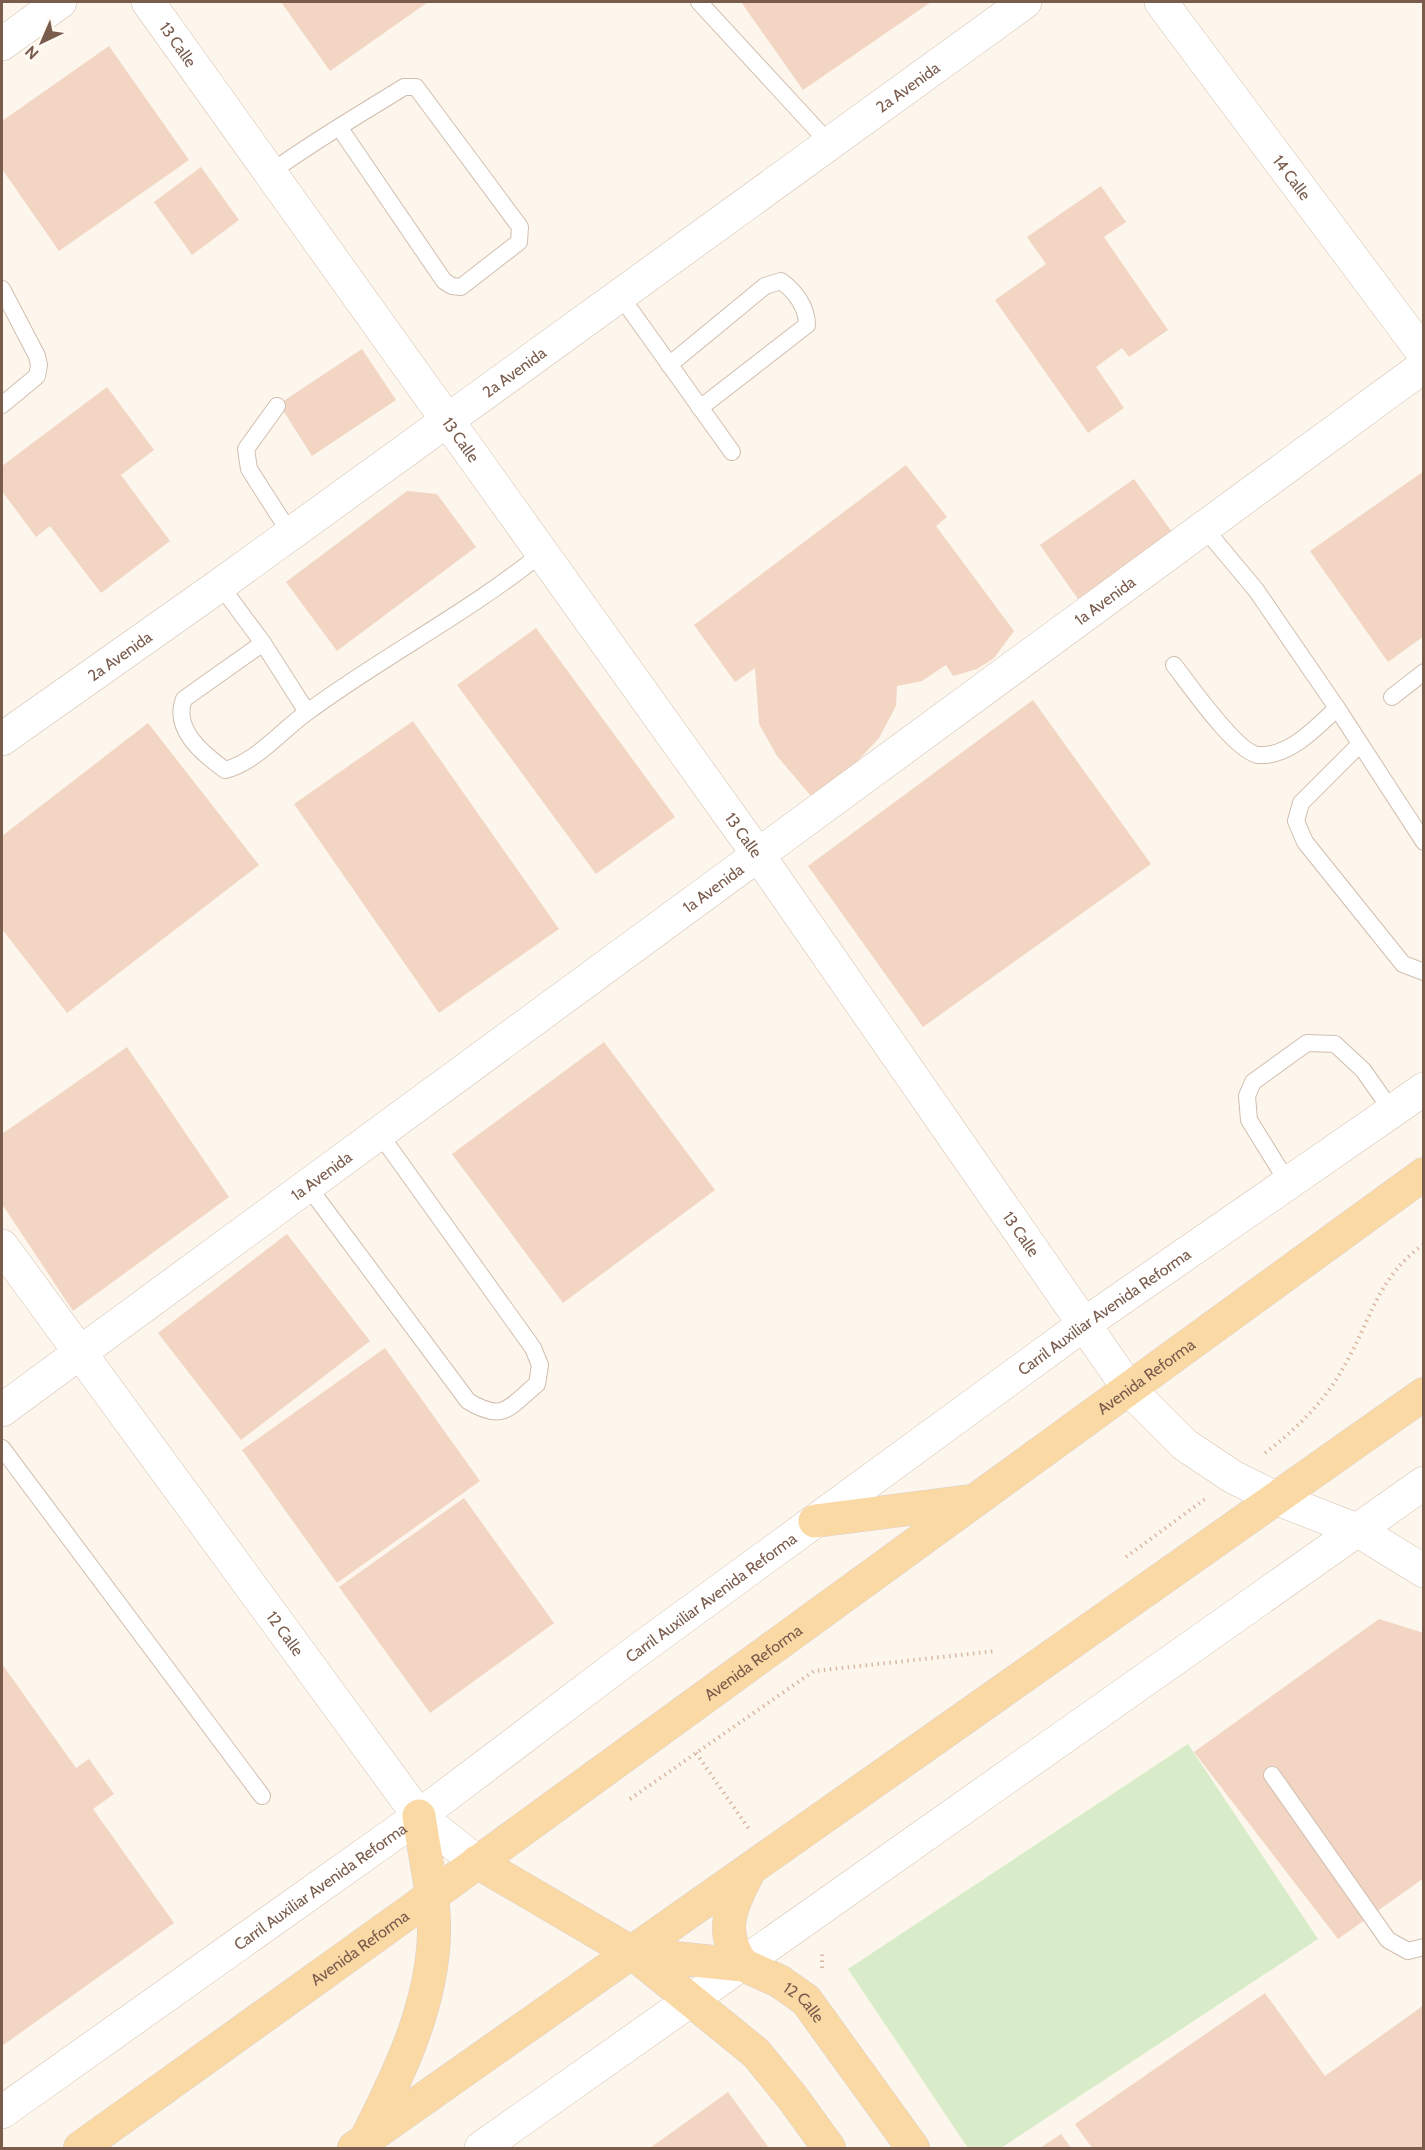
<svg xmlns="http://www.w3.org/2000/svg" width="1425" height="2150" font-family="Cabin,sans-serif">
<style>
.green{fill:#d8ecc9}
.building{fill:#f3d5c3}
.lines{fill:none;stroke-linecap:round;stroke-linejoin:round}
.lane-casing{stroke:#d1beb0;stroke-width:18}
.street-casing{stroke:#d1beb0;stroke-width:34}
.secondary-casing{stroke:#d6c0b0;stroke-width:34}
.primary-casing{stroke:#dad1cd;stroke-width:34}
.path{stroke:#d9b8a5;stroke-width:4;stroke-dasharray:1.5 4.5;stroke-linecap:butt}
.lane{stroke:#fff;stroke-width:16}
.street{stroke:#fff;stroke-width:33}
.secondary{stroke:#fff;stroke-width:33}
.primary{stroke:#fbd9a5;stroke-width:33}
.labels{text-anchor:middle;stroke-width:6;stroke-linejoin:round;paint-order:stroke}
.street-label{font-size:16px;fill:#7a5c4d;stroke:#fffaf3}
</style>
<rect width="100%" height="100%" fill="#fdf6ec"/>
<path class="green" d="M1188,1744L1318,1939L1001,2148H968L848,1969Z"/>
<g class="building">
<path d="M281,2H428L330,71Z"/>
<path d="M741,2H931L803,90Z"/>
<path d="M109,46L189,160L59,251L2,169V121Z"/>
<path d="M201,167L239,220L192,255L154,202Z"/>
<path d="M1101,186L1126,222L1104,237L1168,330L1129,357L1122,348L1096,367L1124,408L1088,433L995,300L1046,264L1027,237Z"/>
<path d="M362,349L396,400L312,456L279,404Z"/>
<path d="M107,387L154,450L121,475L170,541L101,593L50,526L36,537L2,491V466Z"/>
<path d="M906,465L947,517L936,526L1014,631L994,658L977,669L953,676L946,665L922,681L897,686L896,706L879,738L852,767L811,796L777,756L759,724L755,668L735,682L694,625Z"/>
<path d="M1424,471V636L1388,662L1310,551Z"/>
<path d="M1134,479L1172,532L1078,599L1040,545Z"/>
<path d="M407,491L437,494L476,547L337,651L286,582Z"/>
<path d="M536,628L675,817L596,874L457,685Z"/>
<path d="M1033,700L1151,864L923,1027L808,866Z"/>
<path d="M413,721L559,929L439,1013L294,804Z"/>
<path d="M148,723L259,865L67,1013L2,929V836Z"/>
<path d="M604,1042L715,1190L563,1303L452,1154Z"/>
<path d="M127,1047L229,1197L73,1311L2,1204V1134Z"/>
<path d="M287,1234L370,1341L241,1440L158,1333Z"/>
<path d="M385,1348L480,1481L337,1583L242,1450Z"/>
<path d="M464,1498L554,1623L430,1713L339,1587Z"/>
<path d="M1379,1619L1424,1633V1878L1338,1939L1194,1752Z"/>
<path d="M2,1664L76,1768L89,1759L114,1794L93,1809L174,1923L2,2046Z"/>
<path d="M1265,1993L1325,2076L1424,2005V2148H1092L1075,2124Z"/>
<path d="M728,2092L769,2148H650Z"/>
<path d="M1061,2134L1071,2148H1040Z"/>
</g>
<g class="lines">
<defs>
<g id="lane">
<path d="M699,2L829,143"/>
<path d="M270,173C312,142 359,115 404,87H416L520,227L519,242L461,287L452,286L444,281L339,127"/>
<path d="M2,289L37,356L39,365L37,376L2,405"/>
<path d="M619,294L732,452"/>
<path d="M669,365L765,286L781,281C795,291 807,307 807,325L700,408"/>
<path d="M277,406L246,449L249,469L290,533"/>
<path d="M220,585L263,643L307,712"/>
<path d="M263,643L184,699C172,729 203,754 225,770C256,762 280,732 306,713C383,656 468,613 542,553"/>
<path d="M1174,665C1189,684 1237,754 1259,755C1289,757 1317,727 1337,708L1256,590L1205,529"/>
<path d="M1392,697L1424,672"/>
<path d="M1337,708L1424,842"/>
<path d="M1360,744L1301,803L1296,821L1305,842L1403,964L1424,972"/>
<path d="M1288,1183L1249,1120L1247,1096L1253,1082L1307,1043L1335,1044L1363,1070L1392,1111"/>
<path d="M307,1185L468,1401C504,1423 509,1407 537,1384L540,1365L533,1348L379,1133"/>
<path d="M2,1448L262,1796"/>
<path d="M1272,1775L1388,1940L1408,1951L1424,1947"/>
</g>
<g id="street">
<path d="M2,44L60,2"/>
<path id="s1" d="M2,739L220,585L1025,2"/>
<path id="s2" d="M2,1410L1424,366"/>
</g>
<g id="secondary">
<path id="s3" d="M148,2L759,856L1129,1389L1185,1445L1233,1477L1275,1498L1357,1530L1424,1571"/>
<path id="s4" d="M1161,2L1424,354"/>
<path id="s5" d="M2,1246L419,1816L477,1862"/>
<path id="s6" d="M2,2112L419,1816L629,1657L1083,1325L1424,1089"/>
<path d="M481,2148L1424,1483"/>
</g>
<g id="primary">
<path d="M815,1521L971,1501"/>
<path d="M477,1862L634,1954L756,2053L792,2097L829,2148"/>
<path id="s7" d="M634,1954L743,1965L779,1981L806,2000L913,2148"/>
<path d="M743,1965C717,1931 732,1905 749,1871"/>
<path d="M367,2137C399,2074 432,2006 434,1934C435,1896 424,1854 419,1816"/>
<path id="s8" d="M80,2148L430,1897L1424,1174"/>
<path d="M354,2148L1424,1394"/>
</g>
</defs>
<use href="#lane" class="lane-casing"/>
<use href="#street" class="street-casing"/>
<use href="#secondary" class="secondary-casing"/>
<use href="#primary" class="primary-casing"/>
<g class="path">
<path d="M1265,1453C1298,1428 1328,1398 1347,1361C1372,1316 1379,1276 1424,1244"/>
<path d="M1126,1557L1205,1499"/>
<path d="M696,1753L749,1829"/>
<path d="M630,1799L814,1671L996,1651"/>
<path d="M822,1968V1951"/>
</g>
<use href="#lane" class="lane"/>
<use href="#street" class="street"/>
<use href="#secondary" class="secondary"/>
<use href="#primary" class="primary"/>
</g>
<g class="labels">
<g class="street-label">
<text dy="6" stroke="none"><textPath href="#s3" startOffset="52">13 Calle</textPath></text>
<text dy="6" stroke="none"><textPath href="#s1" startOffset="1116">2a Avenida</textPath></text>
<text dy="6" stroke="none"><textPath href="#s4" startOffset="219">14 Calle</textPath></text>
<text dy="6" stroke="none"><textPath href="#s1" startOffset="630">2a Avenida</textPath></text>
<text dy="6" stroke="none"><textPath href="#s3" startOffset="538">13 Calle</textPath></text>
<text dy="6" stroke="none"><textPath href="#s2" startOffset="1368">1a Avenida</textPath></text>
<text dy="6" stroke="none"><textPath href="#s1" startOffset="144">2a Avenida</textPath></text>
<text dy="6" stroke="none"><textPath href="#s3" startOffset="1024">13 Calle</textPath></text>
<text dy="6" stroke="none"><textPath href="#s2" startOffset="882">1a Avenida</textPath></text>
<text dy="6" stroke="none"><textPath href="#s2" startOffset="396">1a Avenida</textPath></text>
<text dy="6" stroke="none"><textPath href="#s3" startOffset="1510">13 Calle</textPath></text>
<text dy="6" stroke="none"><textPath href="#s6" startOffset="1362">Carril Auxiliar Avenida Reforma</textPath></text>
<text dy="6" stroke="none"><textPath href="#s8" startOffset="1316">Avenida Reforma</textPath></text>
<text dy="6" stroke="none"><textPath href="#s6" startOffset="876">Carril Auxiliar Avenida Reforma</textPath></text>
<text dy="6" stroke="none"><textPath href="#s5" startOffset="480">12 Calle</textPath></text>
<text dy="6" stroke="none"><textPath href="#s8" startOffset="830">Avenida Reforma</textPath></text>
<text dy="6" stroke="none"><textPath href="#s6" startOffset="390">Carril Auxiliar Avenida Reforma</textPath></text>
<text dy="6" stroke="none"><textPath href="#s8" startOffset="344">Avenida Reforma</textPath></text>
<text dy="6" stroke="none"><textPath href="#s7" startOffset="182">12 Calle</textPath></text>
</g>
</g>
<rect width="1425" height="2150" fill="none" stroke="#7a5c4d" stroke-width="6"/>
<g transform="translate(42 42) rotate(224)" stroke="#fffaf3" stroke-width="4.5" paint-order="stroke">
<path d="M0-4.5L10 22L0 15L-10 22Z" fill="#7a5c4d"/>
<text y="-9" font-size="16" font-weight="bold" text-anchor="middle" fill="#7a5c4d">N</text>
</g>
</svg>
